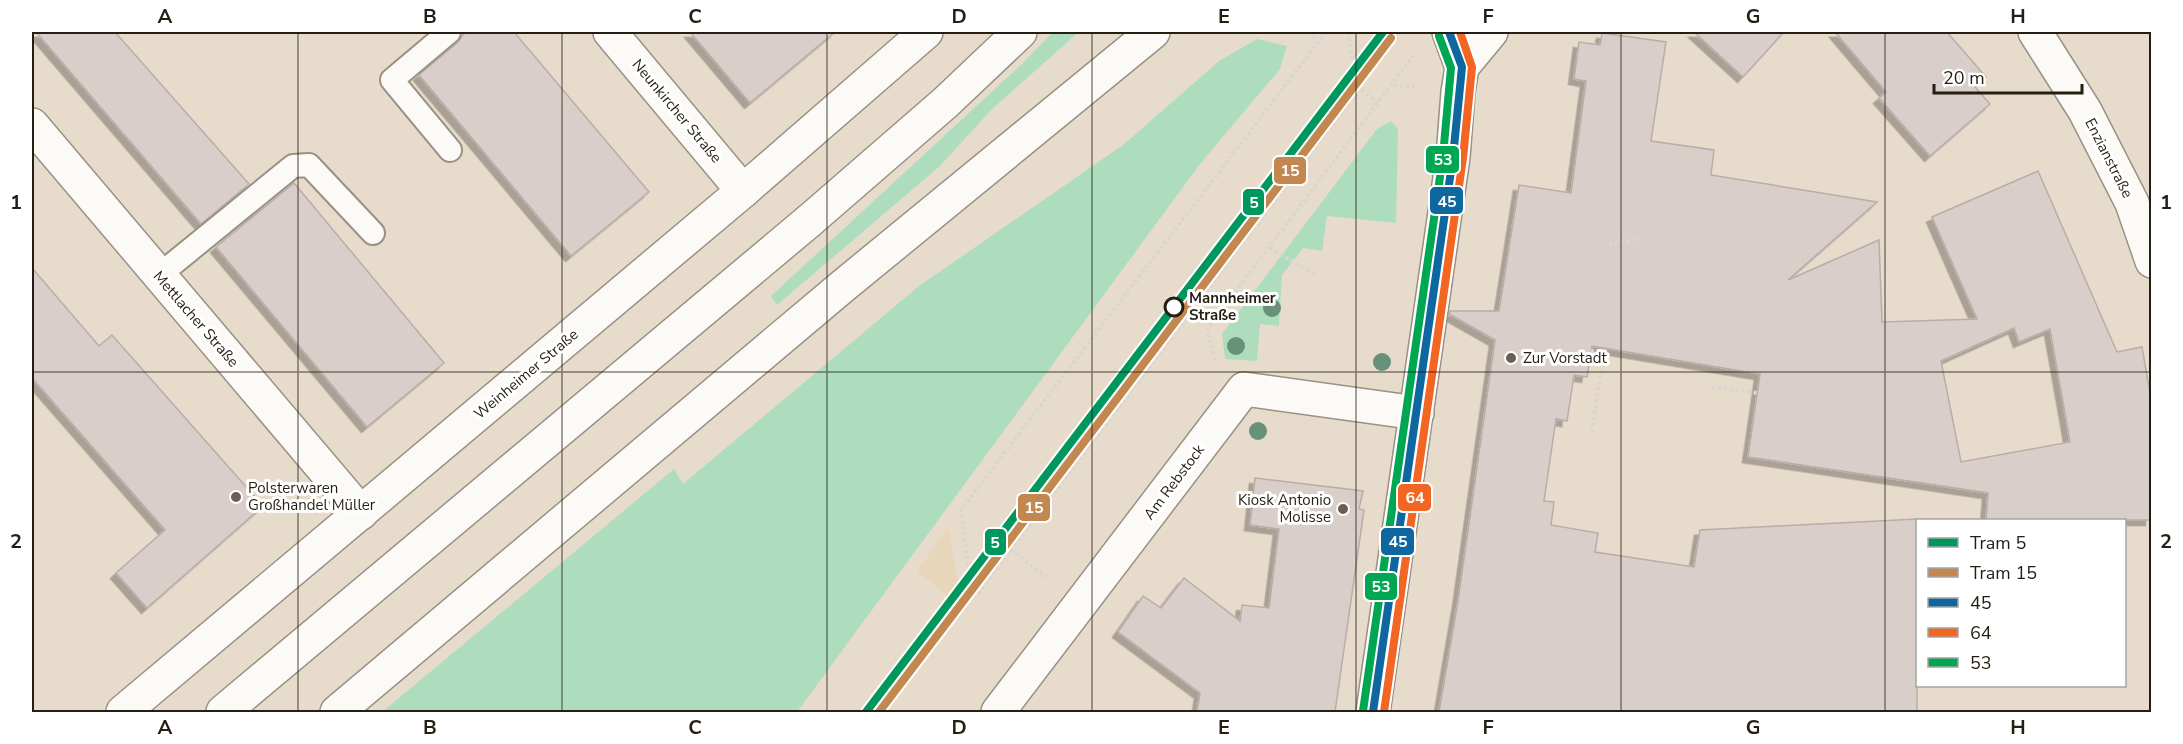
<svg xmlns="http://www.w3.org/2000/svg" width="2183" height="744" font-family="'Nunito Sans',sans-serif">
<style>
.built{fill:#e8d6ba}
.green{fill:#aeddbd}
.building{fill:#d9ceca;stroke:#b8ada9;stroke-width:1.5;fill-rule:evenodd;filter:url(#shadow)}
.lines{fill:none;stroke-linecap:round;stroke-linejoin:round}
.service-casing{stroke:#999185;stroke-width:26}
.minor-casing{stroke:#999185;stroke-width:36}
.tertiary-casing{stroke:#999185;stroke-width:36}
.primary-casing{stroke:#999185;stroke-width:36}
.trunk-casing{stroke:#999185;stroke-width:36}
.path{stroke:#d9d6d1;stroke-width:4;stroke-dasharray:3 3;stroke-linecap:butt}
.service{stroke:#fbfaf7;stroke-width:22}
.minor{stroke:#fbfaf7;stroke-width:33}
.tertiary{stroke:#fbfaf7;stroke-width:33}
.primary{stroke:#fbfaf7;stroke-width:33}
.trunk{stroke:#fbfaf7;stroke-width:33}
.bus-1-casing{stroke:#fff;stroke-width:12}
.bus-2-casing{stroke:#fff;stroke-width:12}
.bus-3-casing{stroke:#fff;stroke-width:12}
.bus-1{stroke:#0e679f;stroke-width:8}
.bus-2{stroke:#f26522;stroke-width:8}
.bus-3{stroke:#00a651;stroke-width:8}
.tram-1-casing{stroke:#fff;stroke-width:12}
.tram-2-casing{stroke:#fff;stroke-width:12}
.tram-1{stroke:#00975f;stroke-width:8}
.tram-2{stroke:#c28850;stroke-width:8}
.tree{fill:#68917a}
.grid{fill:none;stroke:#251e13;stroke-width:1.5;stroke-opacity:0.55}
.stop-dot{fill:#fff;stroke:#251e13;stroke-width:3}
.poi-dot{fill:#696053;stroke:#fff;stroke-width:2}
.labels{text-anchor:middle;stroke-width:6;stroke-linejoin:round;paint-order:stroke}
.street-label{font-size:15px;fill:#251e13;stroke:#fff}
.stop-label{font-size:15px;font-weight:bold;fill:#251e13;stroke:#fff;text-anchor:start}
.poi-label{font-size:15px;fill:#251e13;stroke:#fff;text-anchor:start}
.line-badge{stroke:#fff;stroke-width:2}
.badge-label{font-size:16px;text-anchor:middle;font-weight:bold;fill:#fff}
.neatline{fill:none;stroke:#251e13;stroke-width:2}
.grid-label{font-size:20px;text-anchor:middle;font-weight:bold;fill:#251e13}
</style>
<defs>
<filter id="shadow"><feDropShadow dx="-5.5" dy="5.5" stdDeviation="0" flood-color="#0004"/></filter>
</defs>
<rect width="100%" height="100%" fill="#e7dccb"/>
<path class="built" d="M948,526L963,608L917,572Z"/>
<g class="green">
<path d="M1053,32H1079L991,110L940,166L777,305L771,296L1023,63Z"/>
<path d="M1257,39L1287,46L1280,69L1200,164L797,712H382L674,469L683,484L919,286L1123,145L1219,61Z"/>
<path d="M1391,121L1398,129L1396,223L1327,216L1322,251L1303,248L1282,275L1279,326L1260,324L1257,361L1225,359L1222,334L1377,129Z"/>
</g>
<g class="building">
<path d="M36,32H115L249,184L201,224Z"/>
<path d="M465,32H514L649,192L571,256L419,75L458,42Z"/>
<path d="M690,32H835L750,103Z"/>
<path d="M1694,32H1784L1743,77Z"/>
<path d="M1835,32H1947L1986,77L1975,87L1990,104L1930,156L1879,98L1886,92Z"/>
<path d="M1602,33L1666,42L1651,141L1714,150L1711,175L1877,202L1788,280L1879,240L1882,322L1977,319L1932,217L2038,171L2117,352L2142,347L2151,399V520H1986L1988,493L1748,457L1760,374L1592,346L1587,377L1574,375L1567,421L1556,419L1544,501L1554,502L1551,525L1598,533L1595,552L1694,567L1700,530L1917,519V712H1439L1458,601L1495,340L1449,314L1450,311H1499L1519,185L1571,193L1586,81L1574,79L1579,42L1600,45ZM2014,328L2019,342L2050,329L2070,442L1961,462L1941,361Z"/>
<path d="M294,183L444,363L367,427L216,247Z"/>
<path d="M32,268L99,346L112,335L263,506L147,608L116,573L165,530L32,378Z"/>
<path d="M1255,478L1363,491L1359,509L1364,510L1335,712H1197L1200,693L1118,632L1143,596L1161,608L1184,578L1240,621L1242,605L1269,608L1279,529L1250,525Z"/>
</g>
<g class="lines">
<defs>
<g id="service">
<path d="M449,32L392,80L450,150"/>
<path d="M158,276L293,166L309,165L373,233"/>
</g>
<g id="minor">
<path d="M610,32L743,191"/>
<path d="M2035,32L2085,111L2132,203L2152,261"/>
<path d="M1462,67L1491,32"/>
<path d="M32,125L361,513"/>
<path d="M998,712L1244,389L1417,413"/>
</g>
<g id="tertiary">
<path d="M123,712L743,191L926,32"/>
<path d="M1373,712L1453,157L1458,92L1462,67L1449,32"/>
</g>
<g id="primary">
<path d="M809,221L945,103L1020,32"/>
<path d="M337,712L843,286L1153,32"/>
</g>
<path id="trunk" d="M223,712L809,221"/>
</defs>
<use href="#service" class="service-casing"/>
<use href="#minor" class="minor-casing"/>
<use href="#tertiary" class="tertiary-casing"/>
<use href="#primary" class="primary-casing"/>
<use href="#trunk" class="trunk-casing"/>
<g class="path">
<path d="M1309,32L1318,41"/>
<path d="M1326,32L961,510L971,588L978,594L1360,88"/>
<path d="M1348,32L1354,69L1360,88L1379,104"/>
<path d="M1394,85L1416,87"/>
<path d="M1609,244L1637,239"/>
<path d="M1270,248L1317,276"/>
<path d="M1591,351L1604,353L1591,436"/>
<path d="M1215,360L1207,330L1413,56"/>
<path d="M1712,387L1757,393"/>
<path d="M1011,550L1048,578"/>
</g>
<use href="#service" class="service"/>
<use href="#minor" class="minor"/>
<use href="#tertiary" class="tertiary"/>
<use href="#primary" class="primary"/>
<use href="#trunk" class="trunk"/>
<defs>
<path id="bus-1" d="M1373,712L1453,157L1462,67L1449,32"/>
<path id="bus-2" d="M1384,712L1463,158L1472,67L1460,32"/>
<path id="bus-3" d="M1363,711L1443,156L1451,68L1439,36"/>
</defs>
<use href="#bus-1" class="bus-1-casing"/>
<use href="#bus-2" class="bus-2-casing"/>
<use href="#bus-3" class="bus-3-casing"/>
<use href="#bus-1" class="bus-1"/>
<use href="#bus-2" class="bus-2"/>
<use href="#bus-3" class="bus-3"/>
<defs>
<path id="tram-1" d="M866,712L1383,32"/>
<path id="tram-2" d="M879,712L1391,38"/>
</defs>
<use href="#tram-1" class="tram-1-casing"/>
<use href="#tram-2" class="tram-2-casing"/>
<use href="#tram-1" class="tram-1"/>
<use href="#tram-2" class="tram-2"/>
</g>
<g class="tree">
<circle cx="1272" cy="308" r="9"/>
<circle cx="1236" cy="346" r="9"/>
<circle cx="1382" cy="362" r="9"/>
<circle cx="1258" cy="431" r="9"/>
</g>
<path class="grid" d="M298,32V712M562,32V712M827,32V712M1092,32V712M1356,32V712M1621,32V712M1885,32V712M32,372H2152"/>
<circle class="stop-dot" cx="1174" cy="307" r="9"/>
<g class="poi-dot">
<circle cx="1511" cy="358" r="6"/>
<circle cx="236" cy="497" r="6"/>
<circle cx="1343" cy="509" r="6"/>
</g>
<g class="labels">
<g class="street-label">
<text transform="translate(677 111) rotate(50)" y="5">Neunkircher Straße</text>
<text transform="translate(2109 158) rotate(63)" y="5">Enzianstraße</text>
<text transform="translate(196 319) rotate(49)" y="5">Mettlacher Straße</text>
<text transform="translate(526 374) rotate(-40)" y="5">Weinheimer Straße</text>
<text transform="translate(1174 482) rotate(-53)" y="5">Am Rebstock</text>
</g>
<g class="stop-label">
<text x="1189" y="303">Mannheimer<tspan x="1189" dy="17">Straße</tspan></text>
</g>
<g class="poi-label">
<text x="1523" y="363">Zur Vorstadt</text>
<text x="248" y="493">Polsterwaren<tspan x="248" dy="17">Großhandel Müller</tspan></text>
<text x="1331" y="505" text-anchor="end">Kiosk Antonio<tspan x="1331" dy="17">Molisse</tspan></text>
</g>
</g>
<g class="line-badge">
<rect x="1425" y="145" width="35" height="29" rx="6" fill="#00a651"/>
<rect x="1273" y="156" width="34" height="29" rx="6" fill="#c28850"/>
<rect x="1429" y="186" width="35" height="29" rx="6" fill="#0e679f"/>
<rect x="1242" y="188" width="23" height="28" rx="6" fill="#00975f"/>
<rect x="1397" y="483" width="35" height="29" rx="6" fill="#f26522"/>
<rect x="1017" y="493" width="34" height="29" rx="6" fill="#c28850"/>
<rect x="1380" y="527" width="35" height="29" rx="6" fill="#0e679f"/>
<rect x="984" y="528" width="23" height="28" rx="6" fill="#00975f"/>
<rect x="1364" y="572" width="34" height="29" rx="6" fill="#00a651"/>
</g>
<g class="badge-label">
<text x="1443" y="165">53</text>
<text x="1290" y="176">15</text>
<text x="1447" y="207">45</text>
<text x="1254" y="208">5</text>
<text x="1415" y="503">64</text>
<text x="1034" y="513">15</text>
<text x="1398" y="547">45</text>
<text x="995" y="548">5</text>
<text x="1381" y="592">53</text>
</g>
<rect width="2183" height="744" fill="none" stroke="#ffffff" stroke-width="66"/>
<rect x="1916" y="519" width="210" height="168" fill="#ffffff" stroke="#a8a5a1" stroke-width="1.5"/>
<rect x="1928" y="538" width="30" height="9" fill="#00975f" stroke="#a8a5a1" stroke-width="1.5"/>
<text x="1970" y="549" font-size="18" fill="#251e13">Tram 5</text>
<rect x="1928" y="568" width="30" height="9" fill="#c28850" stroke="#a8a5a1" stroke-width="1.5"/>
<text x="1970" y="579" font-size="18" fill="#251e13">Tram 15</text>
<rect x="1928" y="598" width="30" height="9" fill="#0e679f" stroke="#a8a5a1" stroke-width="1.5"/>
<text x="1970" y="609" font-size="18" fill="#251e13">45</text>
<rect x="1928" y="628" width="30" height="9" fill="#f26522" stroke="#a8a5a1" stroke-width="1.5"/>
<text x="1970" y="639" font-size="18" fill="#251e13">64</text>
<rect x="1928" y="658" width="30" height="9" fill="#00a651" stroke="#a8a5a1" stroke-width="1.5"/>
<text x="1970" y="669" font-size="18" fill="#251e13">53</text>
<path d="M1934 84v9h148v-9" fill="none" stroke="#251e13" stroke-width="3"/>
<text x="1943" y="84" font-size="18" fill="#251e13" stroke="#ffffff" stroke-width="4.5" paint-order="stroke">20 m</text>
<rect x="33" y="33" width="2117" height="678" class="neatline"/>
<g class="grid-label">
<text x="165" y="23">A</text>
<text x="430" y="23">B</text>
<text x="695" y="23">C</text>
<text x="959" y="23">D</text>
<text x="1224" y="23">E</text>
<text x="1488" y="23">F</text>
<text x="1753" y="23">G</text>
<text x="2018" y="23">H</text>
<text x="16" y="209">1</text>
<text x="2166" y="209">1</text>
<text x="16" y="548">2</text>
<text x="2166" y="548">2</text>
<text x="165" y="734">A</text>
<text x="430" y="734">B</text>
<text x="695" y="734">C</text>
<text x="959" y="734">D</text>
<text x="1224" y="734">E</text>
<text x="1488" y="734">F</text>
<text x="1753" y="734">G</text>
<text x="2018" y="734">H</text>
</g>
</svg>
